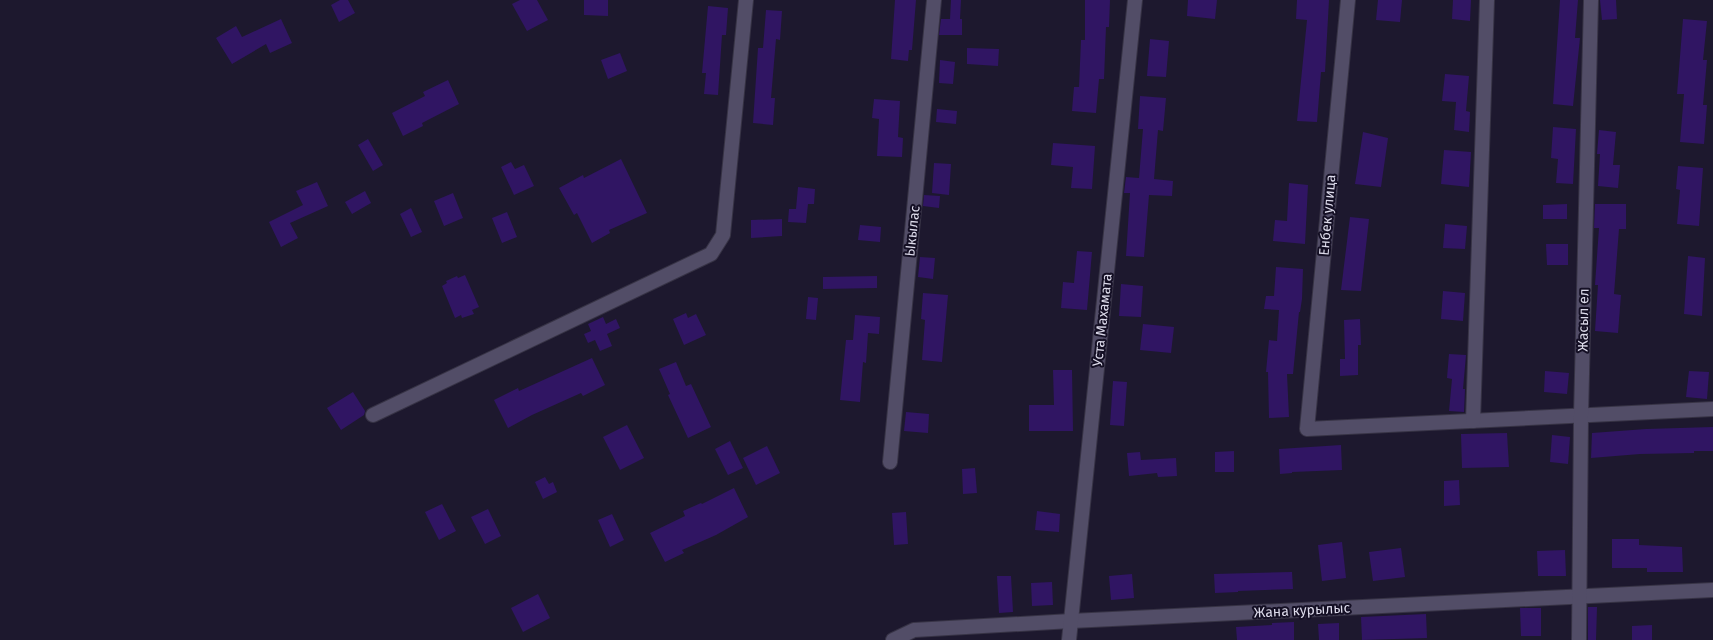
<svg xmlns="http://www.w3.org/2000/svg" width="1713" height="640" font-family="'Fira Sans',sans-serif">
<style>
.building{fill:#301563}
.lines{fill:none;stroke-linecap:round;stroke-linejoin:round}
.minor-casing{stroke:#373345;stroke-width:16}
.minor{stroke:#524d67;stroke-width:14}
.labels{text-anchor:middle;stroke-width:4;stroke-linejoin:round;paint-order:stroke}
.street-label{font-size:14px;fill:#dddbeb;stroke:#140f24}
</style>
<rect width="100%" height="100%" fill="#1d182e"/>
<g class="building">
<path d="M340,0H348L355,13L339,22L331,5Z"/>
<path d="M520,0H537L548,20L527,31L512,4Z"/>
<path d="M584,0H608V16L584,15Z"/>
<path d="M895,0H916L912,50H909L908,61L891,59Z"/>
<path d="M951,0H961L960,19H962V35H939L941,19H950Z"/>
<path d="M1085,0H1110L1109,27H1106L1104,79H1099L1096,113L1072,111L1074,87H1079L1081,40H1085Z"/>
<path d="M1188,0H1217L1215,19L1187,16Z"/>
<path d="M1297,0H1329L1325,72H1321L1317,122L1297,121L1307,20L1296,19Z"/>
<path d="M1378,0H1402L1400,22L1376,20Z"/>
<path d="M1453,0H1471L1470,21L1452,19Z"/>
<path d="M1560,0H1578L1575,38H1580L1573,106L1553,104Z"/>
<path d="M1600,0H1616L1617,19L1602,20Z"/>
<path d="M708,6L728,8L726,35H722L718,95L704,94L706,73H702Z"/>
<path d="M766,10L782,11L780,40L776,39L771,98H775L773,125L753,123L758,48H763Z"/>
<path d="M281,19L292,43L270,53L266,44L232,64L216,38L236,26L242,37Z"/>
<path d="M1683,19L1707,21L1703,60H1707L1703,105H1707L1704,144L1680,142L1684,94H1677Z"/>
<path d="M1150,39L1169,41L1166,77L1147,76Z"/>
<path d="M967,48L999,49L998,66L967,64Z"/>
<path d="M620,53L627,71L608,79L601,60Z"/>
<path d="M940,60L955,62L953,84L939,83Z"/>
<path d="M1445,74L1469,76L1466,111L1470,112L1469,132L1454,130L1456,102L1442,101Z"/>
<path d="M448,80L459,104L422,123L423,126L403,136L392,113L425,96L423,92Z"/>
<path d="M1140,96L1166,98L1163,131L1158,130L1154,179L1173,181L1172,196L1149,195L1144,257L1126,256L1130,193H1124L1126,177L1139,178L1143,129H1138Z"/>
<path d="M874,99L900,101L898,137L903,138L902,157L877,156L879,119L872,118Z"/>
<path d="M937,109L957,111L956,124L936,122Z"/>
<path d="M1553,127L1576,129L1573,184L1556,183L1558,159L1551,158Z"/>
<path d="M1599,130L1616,132L1613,165H1620L1618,188L1598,186L1600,154H1597Z"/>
<path d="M1363,132L1388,138L1381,187L1355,184Z"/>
<path d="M368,139L383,165L373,171L358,145Z"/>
<path d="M1053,143L1095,146L1092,189L1071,188L1073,167L1051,165Z"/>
<path d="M1444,150L1471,152L1469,187L1441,184Z"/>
<path d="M621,159L647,213L609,230L610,233L592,243L577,213L574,215L559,188L583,175L584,178Z"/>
<path d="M511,162L515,169L524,165L534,186L514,195L501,167Z"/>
<path d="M934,163L951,164L949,195L932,193Z"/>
<path d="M1678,166L1703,168L1699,226L1677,224L1680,190L1676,189Z"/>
<path d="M317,182L328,206L290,223L298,238L281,247L269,222L303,205L296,191Z"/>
<path d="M1289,183L1308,185L1305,244L1273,241L1275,220L1287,221Z"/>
<path d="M798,187L815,189L814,204H808L806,223L788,222L789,209H796Z"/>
<path d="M365,191L371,203L352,214L345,202Z"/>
<path d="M453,193L463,218L444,226L434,201Z"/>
<path d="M924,195L940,196L939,208L923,206Z"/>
<path d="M1567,204V219H1543V205Z"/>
<path d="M1595,204H1626V229H1619L1614,294L1621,295L1618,333L1595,331L1598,285H1595L1599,228H1594Z"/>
<path d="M411,208L422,232L411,237L400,214Z"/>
<path d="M507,212L517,237L502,243L492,218Z"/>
<path d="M1350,217L1369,219L1361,291L1341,290Z"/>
<path d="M782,219V236L751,238V220Z"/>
<path d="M1445,224L1467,226L1465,249L1443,248Z"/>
<path d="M860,225L881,227L880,242L858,240Z"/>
<path d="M1546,244H1568V265H1547Z"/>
<path d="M1077,251L1092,252L1087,310L1061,308L1063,282L1074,283Z"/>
<path d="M1688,256L1705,258L1702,316L1684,314Z"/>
<path d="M920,257L935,258L933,279L918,277Z"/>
<path d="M1276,267L1303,269L1302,299L1300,312H1299L1293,374H1287L1289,417L1269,418L1268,372H1266L1269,340L1277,341L1279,310L1264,309L1266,296H1274Z"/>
<path d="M465,275L479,307L472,310L474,314L462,318L461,315L455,318L442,286L447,283L446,281L457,276L458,278Z"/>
<path d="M877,276V288L823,289V277Z"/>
<path d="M1121,284L1143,286L1141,317L1119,316Z"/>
<path d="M1443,291L1465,293L1463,321L1441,319Z"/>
<path d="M923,293L948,295L942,362L922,360L925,320L921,319Z"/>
<path d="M808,297L818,298L816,320L806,319Z"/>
<path d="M686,313L688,318L696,314L706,335L684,345L673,319Z"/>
<path d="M855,315L880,317L879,334L868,333L866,363L863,362L860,402L840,400L846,340H853Z"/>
<path d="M603,317L606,324L616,319L620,328L607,334L612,346L600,351L595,340L588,343L584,334L591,331L588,324Z"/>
<path d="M1360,319L1361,345H1358V375L1340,376V359H1345L1344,320Z"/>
<path d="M1143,324L1174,327L1171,353L1140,350Z"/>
<path d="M1449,354L1466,355L1463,389H1465L1464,412L1449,411L1452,379L1447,378Z"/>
<path d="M592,358L605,385L583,396L581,393L532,415L508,428L494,400L518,388L519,391Z"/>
<path d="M676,362L686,386L691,384L711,427L688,438L668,395L670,394L659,369Z"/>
<path d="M1053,370H1072L1073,431H1029V405H1054Z"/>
<path d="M1545,371L1569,373L1567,394L1544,392Z"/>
<path d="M1689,371L1709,372L1707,399L1686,397Z"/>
<path d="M1113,381L1127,382L1124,426L1110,425Z"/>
<path d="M353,392L365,411L364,415L341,430L327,408Z"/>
<path d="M906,412L929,414L928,433L904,431Z"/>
<path d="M627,425L644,458L620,470L603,437Z"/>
<path d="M1713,427V451H1694V453L1640,454L1591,458L1592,433L1646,429Z"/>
<path d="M1507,433L1509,467L1462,468L1461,434Z"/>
<path d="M1552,435L1570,437L1568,464L1550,462Z"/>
<path d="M730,441L743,468L728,475L715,449Z"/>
<path d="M1341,445L1342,470L1292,472V473L1280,474L1279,449Z"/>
<path d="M767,446L780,473L756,485L743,458Z"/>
<path d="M1234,451V472H1215V452Z"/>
<path d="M1140,452L1141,460L1176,458L1177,476L1158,477L1157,473L1129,476L1127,453Z"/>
<path d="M975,468L977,493L963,494L962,469Z"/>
<path d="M545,477L549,484L553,482L557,492L543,499L535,482Z"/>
<path d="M1459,480L1460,505L1444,506V481Z"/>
<path d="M734,488L748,517L716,535L682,550L684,553L665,562L650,533L685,516L683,511L701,503L702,504Z"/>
<path d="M442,504L456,531L439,540L425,512Z"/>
<path d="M488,509L501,536L485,544L471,517Z"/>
<path d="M1037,511L1060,514L1059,532L1035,530Z"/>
<path d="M906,512L908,544L894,545L892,513Z"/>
<path d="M612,514L624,540L610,547L598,520Z"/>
<path d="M1612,539H1639V545L1682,547L1683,572H1647V568H1612Z"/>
<path d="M1342,542L1346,578L1322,581L1318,545Z"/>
<path d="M1401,548L1405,577L1373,581L1369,552Z"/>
<path d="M1565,550L1566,576H1538L1537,551Z"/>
<path d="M1292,572L1293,589L1238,591V592L1215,593L1214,574Z"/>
<path d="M1132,574L1134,598L1111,600L1109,576Z"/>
<path d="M997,576H1011L1013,612L999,613Z"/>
<path d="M1052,582L1053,605L1032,606L1031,583Z"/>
<path d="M538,594L550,618L523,632L511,608Z"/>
<path d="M1588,607H1597L1596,640H1588Z"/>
<path d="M1520,608H1541V636H1521Z"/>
<path d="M1426,614L1427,638L1362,640L1361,617Z"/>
<path d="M1294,622V640H1237L1236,627L1272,625V623Z"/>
<path d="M1339,623V640H1319L1318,624Z"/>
<path d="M1652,625V640H1632V626Z"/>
</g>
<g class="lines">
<defs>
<g id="minor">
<path d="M1348,0L1307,429L1713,409"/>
<path d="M373,415L711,254L723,235L746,0"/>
<path d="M1473,421L1487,0"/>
<path d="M890,462L934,0"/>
<path d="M893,640L914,630L1071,621L1713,590"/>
<path d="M1069,640L1135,0"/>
<path d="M1579,640L1581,416L1591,0"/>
</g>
</defs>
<use href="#minor" class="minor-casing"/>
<use href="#minor" class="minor"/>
</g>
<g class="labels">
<g class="street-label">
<text transform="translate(1327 215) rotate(-85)" y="5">Енбек улица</text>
<text transform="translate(912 231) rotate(-84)" y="5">Ыкылас</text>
<text transform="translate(1102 320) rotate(-84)" y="5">Уста Махамата</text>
<text transform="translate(1583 320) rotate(-89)" y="5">Жасыл ел</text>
<text transform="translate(1302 610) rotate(-3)" y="5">Жана курылыс</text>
</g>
</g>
</svg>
